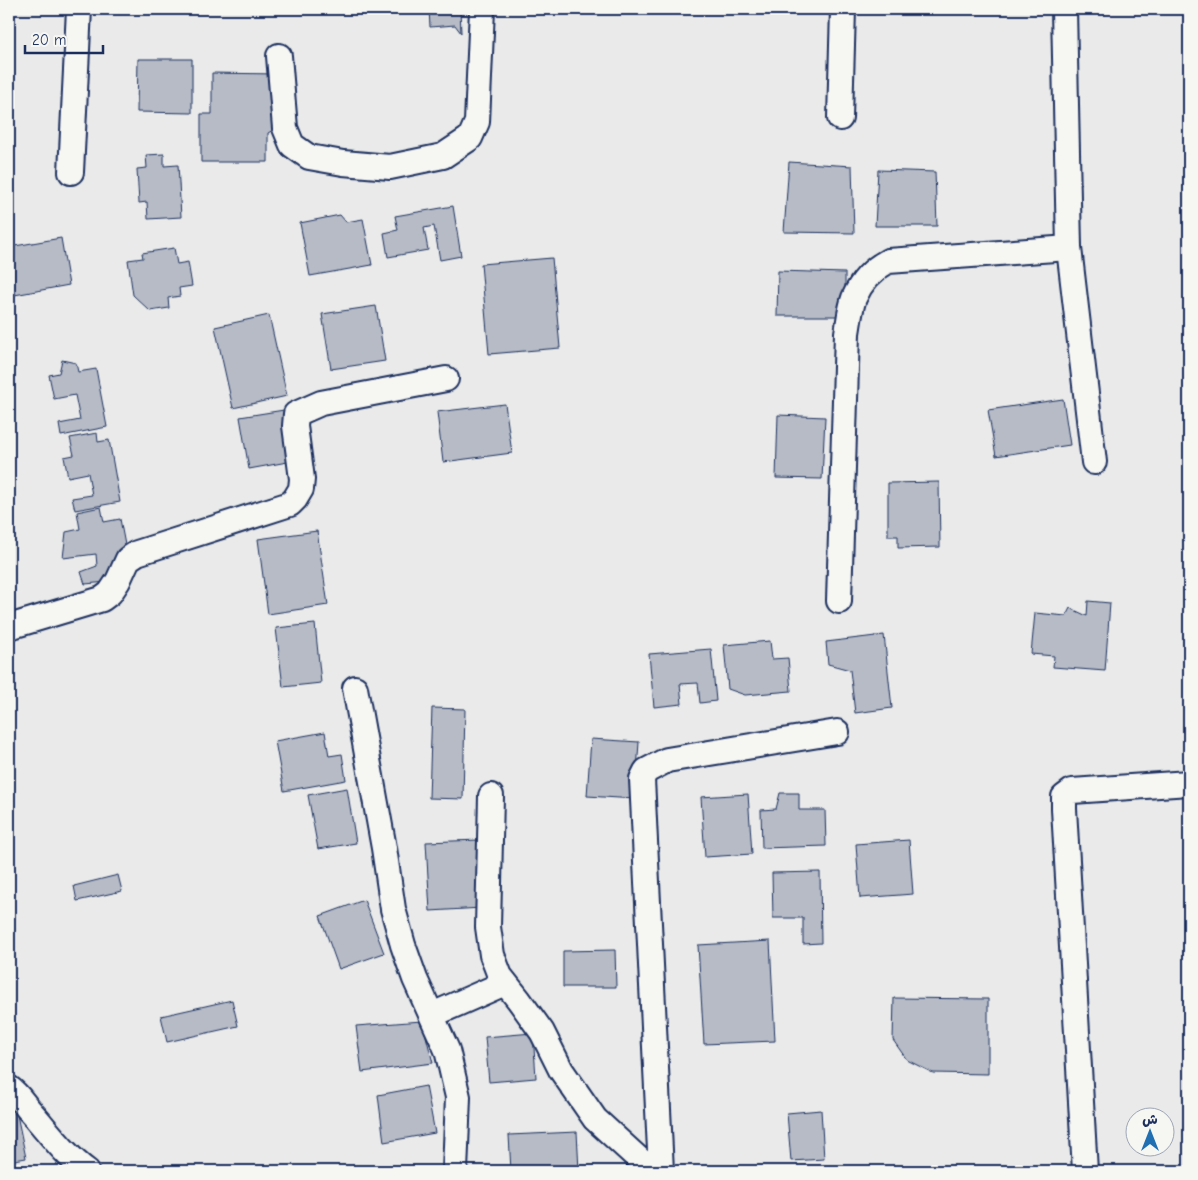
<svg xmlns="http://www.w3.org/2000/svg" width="1198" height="1180" font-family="'Comic Neue','Playpen Sans Arabic',sans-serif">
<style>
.building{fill:#b6bbc6;stroke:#1b2f5e}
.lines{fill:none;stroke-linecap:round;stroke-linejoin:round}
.minor-casing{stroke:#1b2f5e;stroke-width:28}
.minor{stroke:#f6f6f2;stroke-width:24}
</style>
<rect width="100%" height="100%" fill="#e9eae9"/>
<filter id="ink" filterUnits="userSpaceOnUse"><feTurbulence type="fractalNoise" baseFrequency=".02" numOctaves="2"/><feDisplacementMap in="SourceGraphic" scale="10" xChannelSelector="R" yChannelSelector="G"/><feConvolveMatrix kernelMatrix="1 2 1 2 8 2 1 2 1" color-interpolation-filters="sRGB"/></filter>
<g filter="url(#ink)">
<g class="building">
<path d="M429,9H460L461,33L455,25L430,27Z"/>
<path d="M138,59H192V113L137,112Z"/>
<path d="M212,73L276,74L275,129L268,133V162H201V114H212Z"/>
<path d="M164,154V166L178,165L181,217L148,219L147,202L139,203L137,169L147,168L146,155Z"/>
<path d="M789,162L852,166L854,233L784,232Z"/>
<path d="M878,170L935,172L937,226H875Z"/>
<path d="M453,206L461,256L440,260L434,226L424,228L428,250L388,257L384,233L398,230L395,216Z"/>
<path d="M340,215L346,222L363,219L372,265L310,276L300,223Z"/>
<path d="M61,238L69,285L9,296V247Z"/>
<path d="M174,248L177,264L188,262L192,286L179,288L180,296L168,298L169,308L150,311L133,295L128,260L143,258L142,253Z"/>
<path d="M552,258L560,348L489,354L481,264Z"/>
<path d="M778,271L845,273V316H777Z"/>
<path d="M376,306L385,361L331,369L322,314Z"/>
<path d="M269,315L287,396L233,408L215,327Z"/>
<path d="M62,360L76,363L78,372L96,369L107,427L61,436L59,424L80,420L75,395L54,399L49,375L59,373Z"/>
<path d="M1063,399L1070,445L996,456L988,410Z"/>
<path d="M505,404L512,453L443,462L437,412Z"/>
<path d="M284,410L293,461L249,469L240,417Z"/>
<path d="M778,415L825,417L822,479L776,478Z"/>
<path d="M97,433L98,442L109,440L120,502L75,510L72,498L92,495L88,473L68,477L64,457L74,455L70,438Z"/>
<path d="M939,482L940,547L898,548V536H888V483Z"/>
<path d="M101,507L104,522L120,519L125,545L107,582L85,584L81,572L97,566L96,554L63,558L66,532L80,529L77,512Z"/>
<path d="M317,531L328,605L268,614L258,539Z"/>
<path d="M1088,601L1110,603L1105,671L1053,667L1054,656L1031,654L1035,613L1066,616L1070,608L1087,616Z"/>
<path d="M315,624L321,683L283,687L276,628Z"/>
<path d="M884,635L892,708L855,713L850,670L828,664L826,642Z"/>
<path d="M770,641L772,659L788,658L791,691L745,695L728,689L724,645Z"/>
<path d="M711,649L716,701L700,703L698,683L680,684L682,704L654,707L649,654Z"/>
<path d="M432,708L465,709L463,799L429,798Z"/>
<path d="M325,732L329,756L342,754L346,780L284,791L275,741Z"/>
<path d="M591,739L639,742L635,799L587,796Z"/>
<path d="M347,788L356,843L318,849L308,795Z"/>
<path d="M780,793H799V810H825L826,846L762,848L761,810L776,809Z"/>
<path d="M748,794L752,854L705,857L701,797Z"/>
<path d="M479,840L482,908L430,911L426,842Z"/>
<path d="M909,840L913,894L860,898L856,844Z"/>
<path d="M820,872L821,943L803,944V918H773L772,873Z"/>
<path d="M118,875L122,891L77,901L74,886Z"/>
<path d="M364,900L384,953L339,969L320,916Z"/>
<path d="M770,941L775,1041L704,1044L698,945Z"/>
<path d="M615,950L616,987H563V951Z"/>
<path d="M894,998L988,999V1074L933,1073L907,1060L893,1040Z"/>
<path d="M232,1000L238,1026L167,1042L161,1016Z"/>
<path d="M422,1021L433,1063L362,1072L356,1026Z"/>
<path d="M533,1033L536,1078L489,1082L485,1037Z"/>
<path d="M426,1086L435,1133L384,1142L378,1095Z"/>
<path d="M16,1110L26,1158L9,1161V1112Z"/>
<path d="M821,1110L824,1159L791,1161L787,1113Z"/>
<path d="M577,1132L579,1171H511L509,1135Z"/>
</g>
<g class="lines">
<defs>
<g id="minor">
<path d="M1064,9L1069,248L1094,462"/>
<path d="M279,56L285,128L292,145L309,157L343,163L390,167L443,156L470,138L477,122L482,9"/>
<path d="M840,118L843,9"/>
<path d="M71,172L79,9"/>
<path d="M839,601L847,333C849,322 850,309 854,298C861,282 873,269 888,261L1069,248"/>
<path d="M9,627L102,599L110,593L118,581L128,559L137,553L290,504L295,499L301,489L302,479L295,426L296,414L321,403L446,379"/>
<path d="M355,688L384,848L393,909L403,945L415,979L447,1050L458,1097L455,1171"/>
<path d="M491,796L488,927L492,955L500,976L519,1000L542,1032L561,1070L595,1119L652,1171"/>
<path d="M432,1015L505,983"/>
<path d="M9,1088C18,1094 23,1103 30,1111C48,1131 65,1155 87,1171"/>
<path d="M661,1171L642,779L646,771L667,760L837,732"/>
<path d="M1085,1171L1064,809V797L1072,791L1189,783"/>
</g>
</defs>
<use href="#minor" class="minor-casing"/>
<use href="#minor" class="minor"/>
</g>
</g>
<rect width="1198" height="1180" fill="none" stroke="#f6f6f2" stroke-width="30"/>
<rect x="15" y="15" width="1168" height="1150" fill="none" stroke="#1b2f5e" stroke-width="2" filter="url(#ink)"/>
<g transform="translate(1150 1132)"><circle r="24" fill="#f6f6f2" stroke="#9ea6b7"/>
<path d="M0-4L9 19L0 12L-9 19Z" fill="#1f6fb2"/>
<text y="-8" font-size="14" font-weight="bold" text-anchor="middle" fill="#1b2f5e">ش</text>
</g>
<path d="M25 45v8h78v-8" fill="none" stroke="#1b2f5e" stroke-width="2.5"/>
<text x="32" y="45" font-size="15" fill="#1b2f5e" stroke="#f6f6f2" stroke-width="4" paint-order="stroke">20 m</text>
</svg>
